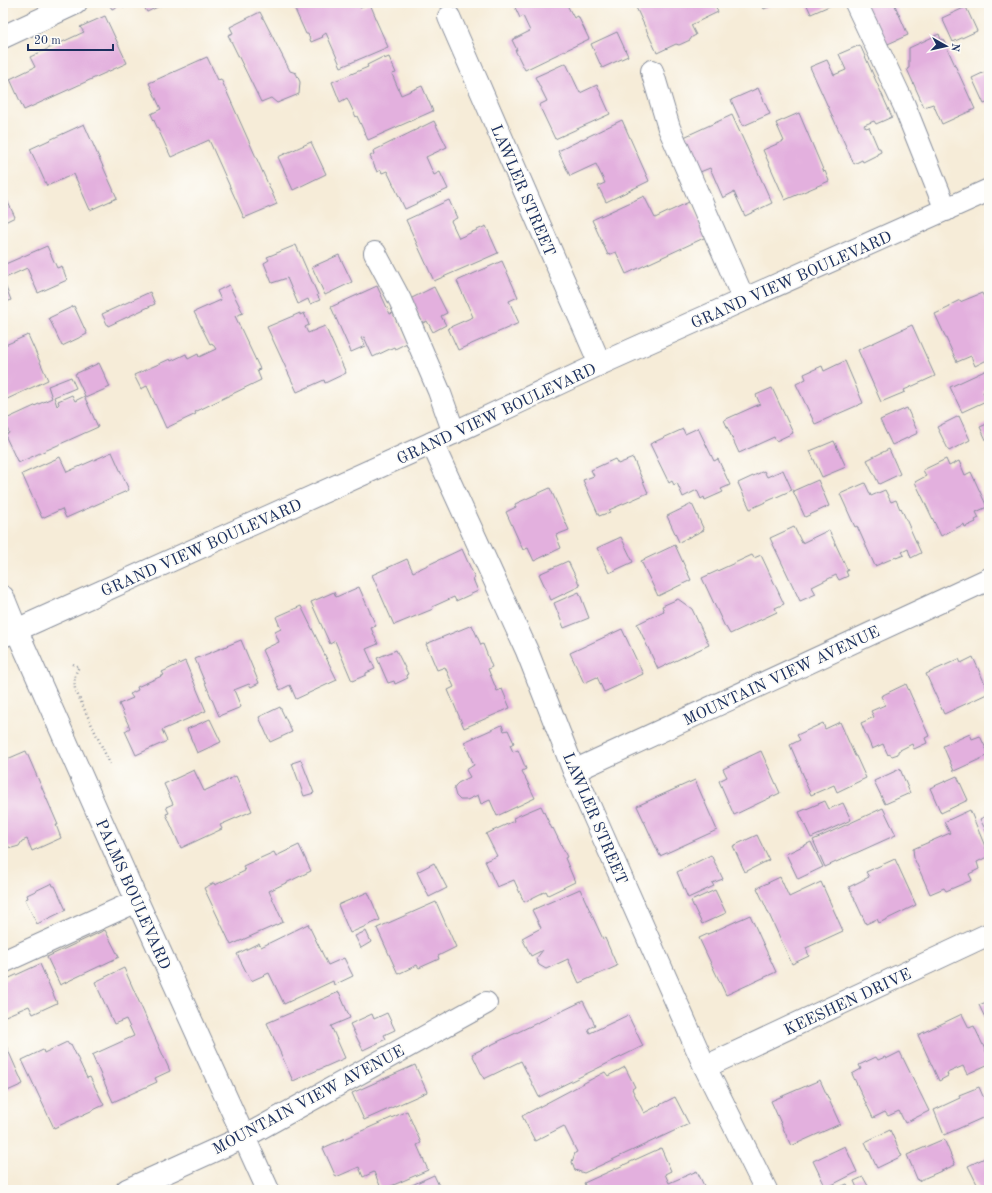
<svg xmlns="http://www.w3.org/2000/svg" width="992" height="1193" font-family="'Old Standard TT',serif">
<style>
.building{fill:#e3b0de}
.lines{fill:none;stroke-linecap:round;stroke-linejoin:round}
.minor-casing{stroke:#888e9b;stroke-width:24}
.path{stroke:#888e9b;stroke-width:2.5;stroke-dasharray:1 3;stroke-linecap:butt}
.minor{stroke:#fff;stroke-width:22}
.labels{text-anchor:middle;stroke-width:3.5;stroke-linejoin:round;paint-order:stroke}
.street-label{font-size:16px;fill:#1b2f5e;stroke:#fdfcf7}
</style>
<rect width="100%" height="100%" fill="#fdfcf7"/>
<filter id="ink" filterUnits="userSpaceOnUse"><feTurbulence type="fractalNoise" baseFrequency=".025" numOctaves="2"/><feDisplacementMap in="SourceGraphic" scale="8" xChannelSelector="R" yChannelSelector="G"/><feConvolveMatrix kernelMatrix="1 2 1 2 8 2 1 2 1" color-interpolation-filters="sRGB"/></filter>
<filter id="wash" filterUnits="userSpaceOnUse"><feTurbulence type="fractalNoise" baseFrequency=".012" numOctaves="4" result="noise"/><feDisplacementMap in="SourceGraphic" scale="16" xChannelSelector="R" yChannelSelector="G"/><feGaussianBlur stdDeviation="0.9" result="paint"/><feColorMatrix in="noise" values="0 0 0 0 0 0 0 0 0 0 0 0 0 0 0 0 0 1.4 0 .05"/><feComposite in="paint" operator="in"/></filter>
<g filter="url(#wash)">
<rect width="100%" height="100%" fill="#f6ecd8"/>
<g id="blocks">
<g class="building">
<path d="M108,3H133L123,7L122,4L112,9Z"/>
<path d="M137,3H166L147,12L143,5L139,7Z"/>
<path d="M292,3H361L362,5L360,8L370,4L376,18H375L388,47L341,67L326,33L322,36L323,37L311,42L308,34H306Z"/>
<path d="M513,3H566L574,18L578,16L589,39L525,70L515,50H517L512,40L530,31L523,16L520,18Z"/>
<path d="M634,3H714L718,12L691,25L696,35L692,37L690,40L679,45L676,44L657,53Z"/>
<path d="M761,3H777L764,9Z"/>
<path d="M806,3H836L811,14Z"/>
<path d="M874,3H894L908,35L881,47L864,8Z"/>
<path d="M966,7L977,31L953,42L942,18Z"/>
<path d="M260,12L290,71L296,73L300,82L299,94L277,103L271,98L261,102L228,35L233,33L230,27Z"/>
<path d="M105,16L127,63L24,110L10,79L35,67L30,57L84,32L80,27Z"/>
<path d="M617,32L628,56L602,68L591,44Z"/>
<path d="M939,34L941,40L943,39L975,109L942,124L933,104L924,107L907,69L909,68V48Z"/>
<path d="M860,45L892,117L876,124L874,121L864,125L866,128L869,127L878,148H880L881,152L877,154V155L863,162L862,160L854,164L810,67L827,60L834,75L846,70L839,54Z"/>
<path d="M207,57L218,80L221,79L277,204L244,218L209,140L171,157L151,114L161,109L149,83Z"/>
<path d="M383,57L384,59L389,57L396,73L392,74L401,95L422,86L433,111L368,140L357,116L356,117L347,98L340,102L332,82L368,67L367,65Z"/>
<path d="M566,63L580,93L597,85L610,114L555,139L539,105L547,101L535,77Z"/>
<path d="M989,70V102L984,104L972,78Z"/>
<path d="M758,88L770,114L743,126L731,100Z"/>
<path d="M799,113L824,172L825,171L829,181L785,200L763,150L784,141L776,123Z"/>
<path d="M732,115L772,203L745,216L734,192L723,198L710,168L700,172L684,137Z"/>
<path d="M622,120L649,181L606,202L598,186L605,183L596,164L570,176L558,151Z"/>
<path d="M434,121L447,147L426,157L434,175L440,172L448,189L405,209L387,171L382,173L381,170L377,172L370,156L374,154L373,151Z"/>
<path d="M84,124L117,198L90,210L74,174L47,186L30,149Z"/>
<path d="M311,142L326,174L293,190L278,157Z"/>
<path d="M3,192L15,217L3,223Z"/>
<path d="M644,196L655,218L689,202L706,237L626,274L616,252L608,255L592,220Z"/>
<path d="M449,200L457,218L451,221L459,238L486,226L498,253L434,281L406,220Z"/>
<path d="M296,245L318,295H317L320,300L310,304L308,299L298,304L287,278L272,283L264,263L269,260L267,257Z"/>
<path d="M47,246L57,268L62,266L67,280L38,293L27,268L3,279V265Z"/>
<path d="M339,255L352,282L325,295L312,267Z"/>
<path d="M502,261L518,297L509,301L519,323L458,350L448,328L473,317L457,281Z"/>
<path d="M3,280L11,300L3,304Z"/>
<path d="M229,285L243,313L235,316L260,369L257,370L261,380L195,412L196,414L166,428L147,386L141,389L134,375L170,359L171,361L186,354L188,359L198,354L199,357L216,349L212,343L210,344L194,312L221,300L217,291Z"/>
<path d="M377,286L390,314L393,313L407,343L395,349L394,347L373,357L364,337L361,338L365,346L351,352L331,307Z"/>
<path d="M434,287L447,313L441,316L446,325L433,332L427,321L423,323L410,299Z"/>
<path d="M150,292L155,304L108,326L102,314Z"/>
<path d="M982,293L989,309V359L975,366L971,356L957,362L935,314L950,307V305L960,300V302Z"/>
<path d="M74,306L87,334L62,346L49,318Z"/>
<path d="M300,313V315L304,313L309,325L305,327L308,333L325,326L346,373L325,383L324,380L297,392L267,327Z"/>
<path d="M912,325L935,376L904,390L905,392L881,402L858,350Z"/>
<path d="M28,335L48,380L3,401V346Z"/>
<path d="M845,361L863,403L815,424L796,384L806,379L804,374L822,366L824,371Z"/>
<path d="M99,363L110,387L85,398L98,427L18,463L5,435L9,433L4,420L52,398L48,386L71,377L76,388L54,397L57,406L59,404L58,401L72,395L75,401L85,396L75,374Z"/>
<path d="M989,369V389L983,392L988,400L962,412L950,387Z"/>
<path d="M772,388L793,433L776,441L774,437L739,453L724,420L760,404L756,395Z"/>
<path d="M907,408L918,433L892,445L880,420Z"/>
<path d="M959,416L970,440L949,451L937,427Z"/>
<path d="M989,423V446L980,427Z"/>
<path d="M698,428L714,461L718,459L730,485L721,489L723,492L705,500L704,497L701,499L697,490L683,497L677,483L674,485L672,481L669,483L650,444L683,429L685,434Z"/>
<path d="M834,441L846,467L822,477L810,451Z"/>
<path d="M889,449L900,474L879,484L867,460Z"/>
<path d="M112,452L129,490L66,518L62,509L42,518L22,474L60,457L67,472Z"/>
<path d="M633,458L648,493L609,510L610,512L599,516L583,480L594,476L591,470L615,459L618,464Z"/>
<path d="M946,459L949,466L959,461L965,475L971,472L987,507L976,512L979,518L975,520L976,522L965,527L964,524L941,536L915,482L926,476L923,470Z"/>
<path d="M783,470L792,490L750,509L738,483L764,471L767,477Z"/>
<path d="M818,480L829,506L805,517L793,491Z"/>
<path d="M865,483L871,496L885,490L891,502L896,500L900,509L901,508L921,553L911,558L908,549L902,552L904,555L896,558V557L875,566L857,526L855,527L840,494Z"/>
<path d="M550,488L569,530L556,535L561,548L534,561L528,548L523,550L506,512L516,507L515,504Z"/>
<path d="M692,504L704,530L679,542L667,516Z"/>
<path d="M794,527L802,543L829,530L848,571H846L848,576L839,580L836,575L812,587L816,594L800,601L770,538Z"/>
<path d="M621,537L633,562L609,573L597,548Z"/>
<path d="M675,545L691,580L658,596L641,561Z"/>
<path d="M462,549L475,578L473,579L478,591L456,601L454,597L432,607L433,609L394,625L372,575L407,559L413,572Z"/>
<path d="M752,555L754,558L761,555L784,604L775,608L777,612L730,634L726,627H725L702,578Z"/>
<path d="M568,561L580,586L551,600L539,574Z"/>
<path d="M359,587L376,626L371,628L378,644L366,649L375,669L366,673V675L352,681L335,641L330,644L311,602L334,592L336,597Z"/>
<path d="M579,592L589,618L564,628L554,603Z"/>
<path d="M678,599L692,609L709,645L658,669L637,624L664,611L662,606Z"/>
<path d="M301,606L337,680L296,699L290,685L280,690L262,650L279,642L275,632L281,629L276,617Z"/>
<path d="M472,625L481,645L483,644L492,667L488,669L497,691L502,689L510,708L464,728L448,690L454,687L445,667L437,670L426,644Z"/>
<path d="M622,629L643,674L604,692L597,677L584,683L570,653Z"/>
<path d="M241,640L259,683L251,687L249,684L234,690L241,707L219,716L195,659Z"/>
<path d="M396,650L408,674L406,675L408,678L395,684L394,681L388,683L377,658Z"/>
<path d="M973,657L989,693L944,714L926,674L959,659L961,663Z"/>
<path d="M185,661L206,711L162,730L167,741L136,755L125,731L130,728L119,704L133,698L130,694L138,690L137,687L164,675L162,672Z"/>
<path d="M906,684L929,736L925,738L927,743L914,749L912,744L898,751V754L892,756L889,754L888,755L883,744L872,749L861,723L874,717L871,711L885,705L881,696Z"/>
<path d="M280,707L292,732L270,742L259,717Z"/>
<path d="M210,719L221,742L197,753L187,729Z"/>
<path d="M840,722L855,756H856L866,778L837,792L834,785L811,795L804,780L805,779L790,745L800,740L797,735L823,723L825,729Z"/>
<path d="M502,725L504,731L508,730L514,743L510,745L513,752L518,750L526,769L522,771L535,798L497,816L490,800L481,804L478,795L467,800H460L456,796L454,789L455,786L458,783L470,777L466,770L474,765L464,742Z"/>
<path d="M970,734L972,739L980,736L989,755L954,771L943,746Z"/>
<path d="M26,751L58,825H56L61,838L32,851L27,839L22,841L19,846L12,848L9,847L3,848V756L5,760Z"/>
<path d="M761,751L780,793L734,815L719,781L727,777L723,769Z"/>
<path d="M301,760L314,793L304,796L292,763Z"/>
<path d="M900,769L910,793L885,804L874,781Z"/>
<path d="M194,770L204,791L236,776L252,811L220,825L222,829L181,848L166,814L169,813L166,807L173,804L164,784Z"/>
<path d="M957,776L968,800L941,813L930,788Z"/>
<path d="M695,780L717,830L660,856L637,806Z"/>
<path d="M825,801L829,809L843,803L851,820L811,838L799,812Z"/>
<path d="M541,806L552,829L553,828L567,857L565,858L575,882L548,895L546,891L524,902L514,880L497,887L485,861L497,856L486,834L514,821L513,818Z"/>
<path d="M883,808L896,835L825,867L813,840Z"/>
<path d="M970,810L989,856L977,862L979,869L969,874L972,880L946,891L944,888L930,894L914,858L913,849L950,833L944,822Z"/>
<path d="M989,814V837L980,819Z"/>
<path d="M757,835L769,860L745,872L733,846Z"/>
<path d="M811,842L823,867L798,879L786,854Z"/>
<path d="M299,845L311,871L269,891L283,922L231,945L204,888L214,883L215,885L245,871L243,866L274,852L276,856Z"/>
<path d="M711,855L723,879L712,883L714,886L688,898L677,872Z"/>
<path d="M895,859L916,905L879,923L877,919L866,924L849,887L869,877L866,872Z"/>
<path d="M434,863L447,888L429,897L417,872Z"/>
<path d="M780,877L789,897L821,882L843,931L806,948L809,956L792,964L757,888Z"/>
<path d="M52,883L53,886H55L66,910L37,924L25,899L28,898L27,895Z"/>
<path d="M580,889L603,939L605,938L617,966L579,983L568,959L546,969L539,965L536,959L543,950L531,956L522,938L541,928L532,910Z"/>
<path d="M715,890L726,913L702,924L691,901Z"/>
<path d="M368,892L380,920L350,933L338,905Z"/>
<path d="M436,902L456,947L438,956L439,959L419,968L417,965L398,974L377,928Z"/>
<path d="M750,915L776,972L726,995L699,938Z"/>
<path d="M308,924L328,965L344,958L353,976L334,985L333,981L284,1004L269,973L251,981L237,954L259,943L261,947Z"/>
<path d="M105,930L119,957L60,985L47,957Z"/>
<path d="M366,931L371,942L361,948L355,936Z"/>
<path d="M40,964L57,1003L33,1014L29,1006L3,1017V981Z"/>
<path d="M124,968L170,1071L155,1078L157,1082L113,1102L92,1055L134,1036L126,1019L114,1024L95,982Z"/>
<path d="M339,992L350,1018L331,1026L345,1058L293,1081L267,1023Z"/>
<path d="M583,1001L595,1025L588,1029L590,1033L628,1015L643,1046L539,1097L521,1061L484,1079L472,1054Z"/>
<path d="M989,1001V1026L979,1005Z"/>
<path d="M387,1013L395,1030L384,1035L386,1039L363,1050L350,1024L372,1014L374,1019Z"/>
<path d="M962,1014L969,1028L974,1026L989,1058V1064L967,1074L963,1066L947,1073L948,1076L939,1081L918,1035Z"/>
<path d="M3,1039L23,1084L3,1093Z"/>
<path d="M67,1042L69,1045L71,1044L87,1078L90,1077L104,1105L54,1128L22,1060L43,1050L44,1053Z"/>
<path d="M900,1052L929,1111L905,1123L899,1111L888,1116L885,1112L873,1118L852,1074L861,1069L859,1065L876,1057L878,1060L885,1057L886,1059Z"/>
<path d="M415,1065L427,1092L364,1120L352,1093Z"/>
<path d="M625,1067L635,1087L632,1089L644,1113L675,1097L689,1124L584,1173L575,1170L572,1162L575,1153L577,1152L564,1126L535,1141L522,1116L605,1072L608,1076Z"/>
<path d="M820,1080L840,1124L791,1146L771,1101Z"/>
<path d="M979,1087L989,1110V1115L944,1135L934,1110L960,1098L959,1095Z"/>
<path d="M407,1111L421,1143L417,1145L428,1170L382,1190L374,1172L363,1177L359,1167L336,1177L323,1148Z"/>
<path d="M890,1130L902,1156L877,1168L865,1142Z"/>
<path d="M944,1139L955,1165L918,1181L907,1155Z"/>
<path d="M845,1146L857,1172L826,1188L813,1161Z"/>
<path d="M661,1148L671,1171L665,1174L669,1183L697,1171L706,1190H587L584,1183Z"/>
<path d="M989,1156V1190H980L968,1166Z"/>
<path d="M434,1175L441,1190H401Z"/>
<path d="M863,1177L868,1186L858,1190L854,1181Z"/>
<path d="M847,1184L850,1190H833Z"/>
</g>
</g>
</g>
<g filter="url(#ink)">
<use href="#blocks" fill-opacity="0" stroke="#888e9b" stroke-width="1"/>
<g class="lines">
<defs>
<g id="minor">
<path d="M856,3L904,105L946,210"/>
<path d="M449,17L600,364"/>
<path d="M3,37L76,3"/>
<path d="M652,71L669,128L744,300"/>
<path d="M375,253L400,300L439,391L454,433"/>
<path d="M432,443L527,651L574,771L705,1067L766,1190"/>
<path d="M3,597L16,629L137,901L268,1190"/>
<path d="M3,636L432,443L600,364L989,190"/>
<path d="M574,771L989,579"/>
<path d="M3,962L137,901"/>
<path d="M705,1067L989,934"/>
<path d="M127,1190L244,1137L486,1003"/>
</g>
</defs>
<use href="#minor" class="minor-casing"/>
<path class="path" d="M73,664L79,667C74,675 74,680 75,689L110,764"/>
<use href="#minor" class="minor"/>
</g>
</g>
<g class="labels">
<g class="street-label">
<text transform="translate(524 190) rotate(67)" y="6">LAWLER STREET</text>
<text transform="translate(791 279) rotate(-24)" y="6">GRAND VIEW BOULEVARD</text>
<text transform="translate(496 413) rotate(-25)" y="6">GRAND VIEW BOULEVARD</text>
<text transform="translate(201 547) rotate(-24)" y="6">GRAND VIEW BOULEVARD</text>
<text transform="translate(781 675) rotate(-25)" y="6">MOUNTAIN VIEW AVENUE</text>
<text transform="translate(596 818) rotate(67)" y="6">LAWLER STREET</text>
<text transform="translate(134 894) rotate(66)" y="6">PALMS BOULEVARD</text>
<text transform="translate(847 1001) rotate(-25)" y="6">KEESHEN DRIVE</text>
<text transform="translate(308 1099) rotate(-28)" y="6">MOUNTAIN VIEW AVENUE</text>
</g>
</g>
<rect width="992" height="1193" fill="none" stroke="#fdfcf7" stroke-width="16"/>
<g transform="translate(946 46) rotate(98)" stroke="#fdfcf7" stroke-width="3" paint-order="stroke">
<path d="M0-3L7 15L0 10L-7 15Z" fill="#1b2f5e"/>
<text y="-6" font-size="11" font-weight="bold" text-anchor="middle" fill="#1b2f5e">N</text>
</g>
<path d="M28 44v6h85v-6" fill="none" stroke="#1b2f5e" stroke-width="2"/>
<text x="34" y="44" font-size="12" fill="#1b2f5e" stroke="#fdfcf7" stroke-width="3" paint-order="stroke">20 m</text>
</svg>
